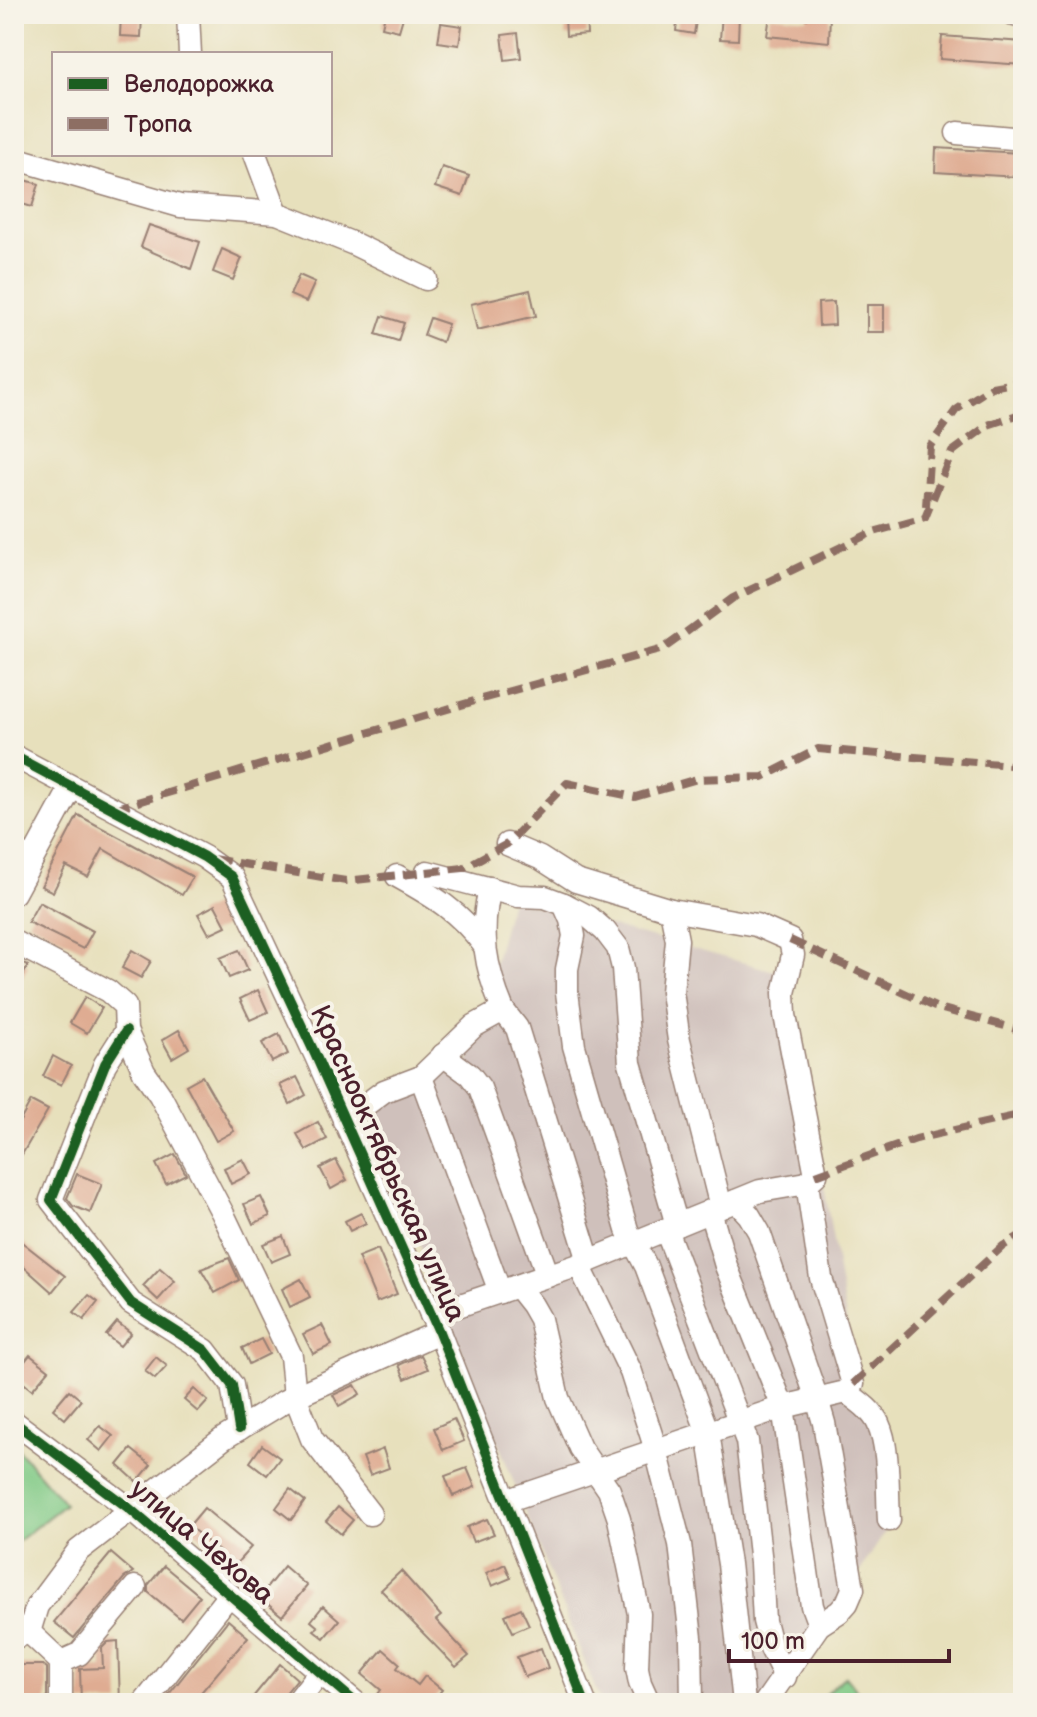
<svg xmlns="http://www.w3.org/2000/svg" width="1037" height="1717" font-family="'Balsamiq Sans',sans-serif">
<style>
.industrial{fill:#cfc0bb}
.green{fill:#81ca86;stroke:#667458;stroke-width:2}
.building{fill:#dfac92}
.lines{fill:none;stroke-linecap:round;stroke-linejoin:round}
.minor-casing{stroke:#988074;stroke-width:25}
.minor{stroke:#fff;stroke-width:22}
.quiet{stroke:#8d6e63;stroke-width:8;stroke-dasharray:16 8;stroke-linecap:butt}
.cycleway-casing{stroke:#f7f3e8;stroke-width:15}
.cycleway{stroke:#1b5e20;stroke-width:10}
.labels{text-anchor:middle;stroke-width:8;stroke-linejoin:round;paint-order:stroke}
.street-label{font-size:28px;fill:#4a1f2b;stroke:#f7f3e8}
</style>
<rect width="100%" height="100%" fill="#f7f3e8"/>
<filter id="ink" filterUnits="userSpaceOnUse"><feTurbulence type="fractalNoise" baseFrequency=".0125" numOctaves="2"/><feDisplacementMap in="SourceGraphic" scale="16" xChannelSelector="R" yChannelSelector="G"/><feConvolveMatrix kernelMatrix="1 2 1 2 8 2 1 2 1" color-interpolation-filters="sRGB"/></filter>
<filter id="wash" filterUnits="userSpaceOnUse"><feTurbulence type="fractalNoise" baseFrequency=".006" numOctaves="4" result="noise"/><feDisplacementMap in="SourceGraphic" scale="32" xChannelSelector="R" yChannelSelector="G"/><feGaussianBlur stdDeviation="1.8" result="paint"/><feColorMatrix in="noise" values="0 0 0 0 0 0 0 0 0 0 0 0 0 0 0 0 0 1.4 0 .05"/><feComposite in="paint" operator="in"/></filter>
<g filter="url(#wash)">
<rect width="100%" height="100%" fill="#e7e0bc"/>
<path class="industrial" d="M511,899L789,975L855,1373L898,1512L776,1703H601L364,1103L467,1068Z"/>
<g class="green">
<path d="M14,1445L65,1504L14,1544Z"/>
<path d="M845,1676L860,1694L849,1703H816Z"/>
</g>
<g id="blocks">
<g class="building">
<path d="M121,14H142L141,37L120,36Z"/>
<path d="M385,14H404L399,31L382,27Z"/>
<path d="M678,14H697L694,34L676,31Z"/>
<path d="M722,14L739,15L738,40L720,39Z"/>
<path d="M807,14H830L829,42L767,36L770,15L807,19Z"/>
<path d="M586,16L587,34L566,36L565,17Z"/>
<path d="M441,23L462,26L459,45L438,42Z"/>
<path d="M518,33L521,58L505,60L502,35Z"/>
<path d="M942,36L1023,42V65L940,59Z"/>
<path d="M936,148L1020,153L1018,177L935,172Z"/>
<path d="M442,167L469,176L462,196L435,187Z"/>
<path d="M25,180L39,184L32,207L19,203Z"/>
<path d="M149,225L200,242L191,269L141,247Z"/>
<path d="M222,249L242,258L233,280L213,272Z"/>
<path d="M299,275L315,282L306,302L290,295Z"/>
<path d="M530,290L536,316L477,330L471,304Z"/>
<path d="M834,302L835,325L819,326L818,303Z"/>
<rect x="867" y="305" width="17" height="27"/>
<path d="M382,316L404,323L398,341L376,334Z"/>
<path d="M430,318L448,324L442,342L424,335Z"/>
<path d="M78,815L193,877L182,895L103,849L88,877L66,866L53,892L41,886Z"/>
<path d="M39,902L93,931L83,949L28,922Z"/>
<path d="M215,905L226,926L209,934L198,914Z"/>
<path d="M132,950L151,961L141,978L122,968Z"/>
<path d="M239,950L248,970L229,978L220,958Z"/>
<path d="M14,958L28,966L14,992Z"/>
<path d="M258,990L268,1012L250,1020L240,999Z"/>
<path d="M85,997L102,1008L87,1033L70,1023Z"/>
<path d="M179,1030L189,1048L172,1058L162,1040Z"/>
<path d="M279,1034L288,1054L272,1062L262,1043Z"/>
<path d="M53,1056L71,1066L61,1085L43,1076Z"/>
<path d="M202,1076L234,1131L216,1141L186,1085Z"/>
<path d="M297,1077L306,1095L290,1104L280,1085Z"/>
<path d="M31,1101L48,1110L14,1168V1132Z"/>
<path d="M318,1122L327,1139L306,1150L297,1134Z"/>
<path d="M175,1154L186,1174L166,1184L156,1164Z"/>
<path d="M243,1159L251,1174L231,1184L224,1168Z"/>
<path d="M336,1160L347,1180L331,1189L320,1168Z"/>
<path d="M77,1174L102,1184L90,1213L73,1206L67,1198Z"/>
<path d="M261,1197L270,1216L253,1224L244,1204Z"/>
<path d="M361,1213L366,1223L350,1231L345,1221Z"/>
<path d="M14,1236L65,1276L52,1292L14,1258Z"/>
<path d="M283,1236L290,1254L271,1262L263,1244Z"/>
<path d="M378,1249L397,1294L377,1302L358,1257Z"/>
<path d="M229,1258L239,1280L215,1293L201,1269Z"/>
<path d="M160,1268L175,1281L158,1300L143,1286Z"/>
<path d="M301,1279L310,1297L290,1307L282,1289Z"/>
<path d="M89,1295L98,1302L84,1320L74,1312Z"/>
<path d="M117,1322L131,1333L120,1346L106,1335Z"/>
<path d="M322,1325L332,1345L313,1354L303,1334Z"/>
<path d="M261,1339L269,1354L249,1364L242,1348Z"/>
<path d="M30,1355L49,1370L32,1390L14,1375Z"/>
<path d="M421,1355L428,1369L405,1379L399,1365Z"/>
<path d="M156,1357L167,1366L155,1379L145,1371Z"/>
<path d="M355,1385L360,1394L339,1406L333,1395Z"/>
<path d="M194,1389L208,1401L198,1412L184,1400Z"/>
<path d="M69,1390L81,1400L65,1419L53,1409Z"/>
<path d="M454,1419L464,1441L443,1450L434,1428Z"/>
<path d="M100,1426L113,1436L101,1451L88,1440Z"/>
<path d="M262,1445L280,1458L267,1475L250,1462Z"/>
<path d="M131,1449L151,1465L137,1482L118,1465Z"/>
<path d="M383,1449L389,1468L370,1475L363,1457Z"/>
<path d="M467,1468L475,1487L453,1496L445,1476Z"/>
<path d="M290,1489L305,1501L291,1520L276,1508Z"/>
<path d="M338,1507L353,1520L341,1534L326,1521Z"/>
<path d="M204,1508L251,1547L235,1565L189,1526Z"/>
<path d="M487,1519L494,1534L473,1542L467,1527Z"/>
<path d="M111,1553L133,1572L124,1578L74,1638L54,1622Z"/>
<path d="M505,1564L511,1578L492,1586L486,1573Z"/>
<path d="M164,1566L200,1596L181,1619L148,1592V1585Z"/>
<path d="M284,1566L307,1586L282,1616L259,1597Z"/>
<path d="M401,1571L441,1616L436,1620L469,1656L456,1667L381,1590Z"/>
<path d="M323,1606L339,1620L324,1638L314,1630L318,1627L311,1621Z"/>
<path d="M521,1608L529,1625L513,1632L505,1615Z"/>
<path d="M228,1620L248,1637L192,1703H162Z"/>
<path d="M118,1641L120,1703H81L80,1669L103,1668L102,1648L108,1642Z"/>
<path d="M541,1648L548,1668L525,1677L517,1657Z"/>
<path d="M383,1649L400,1664L397,1668L418,1685L425,1676L442,1690L431,1703H389L378,1694L381,1690L362,1674Z"/>
<path d="M280,1664L297,1679L285,1694L282,1703H248Z"/>
<path d="M16,1665H43L47,1668V1703H16Z"/>
</g>
</g>
</g>
<g filter="url(#ink)">
<use href="#blocks" fill-opacity="0" stroke="#988074" stroke-width="2"/>
<g class="lines">
<defs>
<g id="minor">
<path d="M188,14L190,54"/>
<path d="M1011,14L1023,17"/>
<path d="M957,133L1023,139"/>
<path d="M255,154L277,213"/>
<path d="M14,158L180,206L277,213L354,244L426,279"/>
<path d="M14,756L204,857L232,877L315,1054L439,1332L585,1703"/>
<path d="M507,844L540,858L576,881L671,910L677,940L672,992L679,1040L721,1207"/>
<path d="M14,850L32,860"/>
<path d="M427,872L518,896L545,897L564,904L571,920L574,936L567,969V992L574,1046L627,1230L646,1266L708,1433L729,1564L744,1703"/>
<path d="M397,876C433,896 459,911 484,945"/>
<path d="M490,888C479,933 485,967 503,1010"/>
<path d="M14,893L71,788"/>
<path d="M564,904L589,917L605,931L618,948L623,968L630,1063L677,1225"/>
<path d="M671,910L756,925L790,940L793,955L784,993L785,1015L816,1175L807,1183"/>
<path d="M14,942L108,991L125,1006L126,1031L144,1072L160,1095L223,1214L291,1356L295,1396L312,1439L370,1514"/>
<path d="M126,1031L105,1064L51,1200L131,1303L205,1350L232,1385L239,1429"/>
<path d="M443,1055L470,1075L480,1088L548,1276"/>
<path d="M421,1077L500,1292"/>
<path d="M344,1121L384,1091L421,1077L474,1026L503,1010L517,1028L589,1261"/>
<path d="M736,1201L749,1215L759,1232L817,1399L824,1423L853,1589L847,1603L839,1612L819,1625L765,1703"/>
<path d="M710,1211L726,1266L783,1407L812,1606L819,1625"/>
<path d="M666,1230L747,1441L761,1563L764,1621L771,1648L785,1677"/>
<path d="M579,1265L631,1372L656,1450L680,1544L691,1638L692,1703"/>
<path d="M517,1286L532,1305L540,1319L558,1398L580,1448L609,1490L619,1519L639,1614L637,1668L640,1683L649,1703"/>
<path d="M431,1315L579,1265L760,1191L807,1183L821,1278L853,1384L846,1392L783,1407L506,1501"/>
<path d="M846,1392C858,1401 872,1410 878,1423C890,1448 887,1493 889,1520"/>
<path d="M14,1422L130,1509L356,1703"/>
<path d="M29,1632L61,1662V1703"/>
<path d="M14,1638L29,1632L37,1606L78,1551L224,1438L285,1401L439,1332"/>
<path d="M61,1662L79,1654L135,1587"/>
<path d="M144,1703L229,1595"/>
<path d="M296,1703L320,1672"/>
</g>
</defs>
<use href="#minor" class="minor-casing"/>
<use href="#minor" class="minor"/>
<g class="quiet">
<path d="M926,506L930,446L956,410L992,387L1023,381"/>
<path d="M114,809L481,699L663,649L733,598L873,532L925,518L952,452L988,425L1023,413"/>
<path d="M213,859L346,881L463,868L507,844L567,783L635,797L697,779L763,777L818,749L1023,766"/>
<path d="M790,940L935,1007L1023,1031"/>
<path d="M816,1175L916,1139L1023,1114"/>
<path d="M853,1384L1003,1246L1023,1234"/>
</g>
<defs>
<g id="cycleway">
<path d="M14,756L204,857L232,877L315,1054L439,1332L585,1703"/>
<path d="M126,1031L105,1064L51,1200L131,1303L205,1350L232,1385L239,1429"/>
<path d="M14,1422L130,1509L356,1703"/>
</g>
</defs>
<use href="#cycleway" class="cycleway-casing"/>
<use href="#cycleway" class="cycleway"/>
</g>
</g>
<g class="labels">
<g class="street-label">
<text transform="translate(389 1163) rotate(66)" y="10">Краснооктябрьская улица</text>
<text transform="translate(203 1541) rotate(40)" y="10">улица Чехова</text>
</g>
</g>
<rect width="1037" height="1717" fill="none" stroke="#f7f3e8" stroke-width="48"/>
<rect x="52" y="52" width="280" height="104" fill="#f7f3e8" stroke="#b29e9c" stroke-width="2"/>
<rect x="68" y="78" width="40" height="12" fill="#1b5e20" stroke="#b29e9c" stroke-width="2"/>
<text x="124" y="92" font-size="24" fill="#4a1f2b">Велодорожка</text>
<rect x="68" y="118" width="40" height="12" fill="#8d6e63" stroke="#b29e9c" stroke-width="2"/>
<text x="124" y="132" font-size="24" fill="#4a1f2b">Тропа</text>
<path d="M729 1649v12h220v-12" fill="none" stroke="#4a1f2b" stroke-width="4"/>
<text x="741" y="1649" font-size="24" fill="#4a1f2b" stroke="#f7f3e8" stroke-width="6" paint-order="stroke">100 m</text>
</svg>
